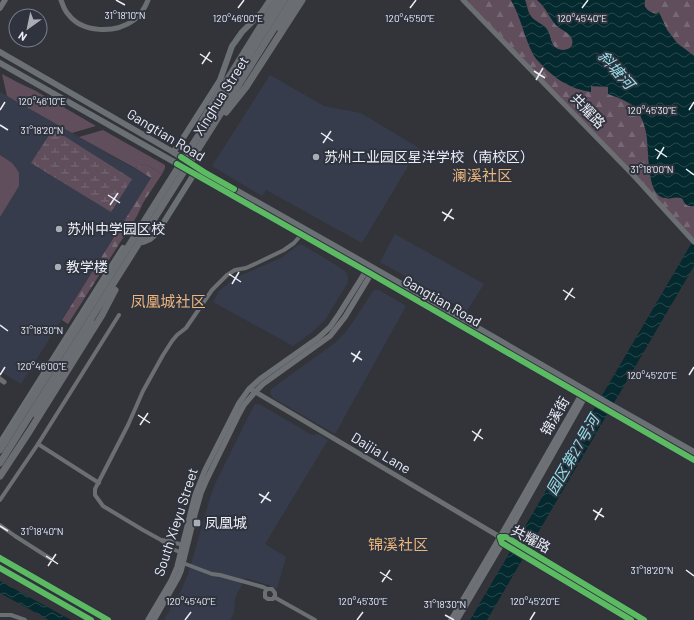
<svg xmlns="http://www.w3.org/2000/svg" width="694" height="620" font-family="Barlow,'Noto Sans SC',sans-serif">
<style>
.built{fill:#363c4b}
.grass{fill:#604e5d}
.forest{fill:url(#forest-firs)}
.wetland{fill:url(#wetland-marsh)}
.water{fill:url(#water-waves)}
.lines{fill:none;stroke-linecap:round;stroke-linejoin:round}
.minor{stroke:#6b6f72;stroke-width:4}
.tertiary{stroke:#6b6f72;stroke-width:5}
.secondary{stroke:#6d7176;stroke-width:5.5}
.primary{stroke:#6b7075;stroke-width:6}
.trunk{stroke:#6a6e73;stroke-width:7}
.cycleway-casing{stroke:#2f333e;stroke-width:8}
.cycleway{stroke:#5cba63;stroke-width:6}
.ticks{fill:none;stroke:#eceef6;stroke-width:1.5}
.poi-dot{fill:#abadb4;stroke:#2f333e;stroke-width:1.5}
.labels{text-anchor:middle;stroke-width:4;stroke-linejoin:round;paint-order:stroke}
.street-label{font-size:14px;fill:#eceef6;stroke:#2f333e}
.poi-label{font-size:14px;fill:#eceef6;stroke:#2f333e;text-anchor:start}
.water-label{font-size:15px;font-style:italic;fill:#94e0ea;stroke:#2f333e}
.neighbourhood-label{font-size:15px;fill:#eeb57a;stroke:#2f333e}
.ticks-label{font-size:10px;text-anchor:middle;fill:#eceef6;stroke:#2f333e;stroke-width:4;stroke-linejoin:round;paint-order:stroke}
</style>
<defs>
<pattern id="forest-firs" width="22" height="20" patternUnits="userSpaceOnUse"><rect width="22" height="20" fill="#604e5d"/><path d="M5 1l3.5 6h-7zM16 11l3.5 6h-7z" fill="#776875"/></pattern>
<pattern id="wetland-marsh" width="20" height="14" patternUnits="userSpaceOnUse"><rect width="20" height="14" fill="#604e5d"/><path d="M1 5h8M5 5V1M11 12h8M15 12V8" fill="none" stroke="#776875"/></pattern>
<pattern id="water-waves" width="16" height="10" patternUnits="userSpaceOnUse"><rect width="16" height="10" fill="#04292e"/><path d="M0 5q4-4 8 0t8 0" fill="none" stroke="#29484d"/></pattern>
</defs>
<rect width="100%" height="100%" fill="#32343a"/>
<g class="built">
<path d="M270,75L324,106L361,113L419,148L362,243L266,190L262,196L212,166Z"/>
<path d="M0,92L151,178L21,384L0,371Z"/>
<path d="M395,234L484,284L467,311L380,262Z"/>
<path d="M298,245H303L344,270L347,274L348,279L347,284L325,320L311,333L293,346L213,302L219,291L235,278L281,258Z"/>
<path d="M375,290H379L406,306L335,434L273,398L270,393L271,390L273,388L336,342L344,334L353,322L373,291Z"/>
<path d="M255,404H259L312,435L319,434L328,440L265,544L286,557L277,589L269,585L245,578L235,598L234,612L230,620H164L181,591L188,574L210,498L215,484L246,421Z"/>
</g>
<g class="grass">
<path d="M2,74L19,83L36,91L96,126L72,133L7,96Z"/>
<path d="M103,130L165,165V168L162,174L145,164L135,168L79,137Z"/>
<path d="M0,155L12,163L16,168L19,173V186L0,217Z"/>
</g>
<g class="forest">
<path d="M465,0H511L516,10L534,56L591,92V86L608,87V94C633,102 642,111 647,137L668,199C681,196 680,196 689,206H694V239Z"/>
<path d="M525,0H537C545,7 549,17 556,25C561,30 569,32 572,39C576,51 559,53 554,46C550,41 550,33 546,29C543,25 538,23 534,20C528,14 528,7 525,0Z"/>
<path d="M645,0H694V56L677,43L667,30L659,13C651,16 643,8 645,0Z"/>
<path d="M145,164L162,174L143,203L137,216L68,324L62,320L151,178L135,168Z"/>
</g>
<path class="wetland" d="M53,129L132,179L111,212L31,163Z"/>
<g class="water">
<path d="M511,0H525C527,5 527,11 530,15C534,22 544,23 548,31C551,36 550,41 554,46C559,53 576,51 572,39C569,32 561,30 556,25C549,17 546,6 537,0H645C642,8 649,12 656,14L659,12L667,30L677,43L694,56V206C686,207 685,204 682,198C674,196 668,200 661,197C645,189 650,143 645,127C643,119 639,111 633,106C626,100 617,97 608,94V87L591,86V92C570,89 555,79 541,64C538,61 535,58 533,54C524,37 521,17 511,0Z"/>
<path d="M694,239V266L487,620H470Z"/>
<path d="M0,581L71,620H49L0,593Z"/>
</g>
<g class="lines">
<g class="minor">
<path d="M38,444L99,483"/>
<path d="M0,500L38,444L119,315"/>
<path d="M0,525L15,536L51,559"/>
<path d="M162,540L170,541L182,545"/>
<path d="M180,552L172,549L161,540L143,530L103,506L95,495V489L128,425L143,391L163,355L172,341L177,335L186,328L212,290L227,275L235,270L246,268L257,263L284,250L294,243L301,235"/>
<path d="M183,563L212,574L220,575L263,587L267,589H272L275,593V596L273,599H268L265,597V592L267,589"/>
<path d="M274,597L315,620"/>
<path d="M0,615H11L25,620"/>
</g>
<g class="tertiary">
<path d="M61,0C63,5 64,10 68,14C82,33 115,34 134,20C140,15 145,8 148,0"/>
<path d="M463,0L633,175L694,242"/>
<path d="M0,379L4,382"/>
<path d="M252,390L500,537"/>
<path d="M503,537H506L644,620"/>
<path d="M501,540L502,543L631,620"/>
</g>
<g class="secondary">
<path d="M0,8L5,0"/>
<path d="M148,620L171,581L177,567L195,495L205,470L239,403L249,389L260,379L318,338L330,327L339,314L366,271L369,270"/>
<path d="M154,620L178,578L181,571L195,514L201,493L207,479L238,416L244,405L255,392L263,384L330,336L345,317L371,274L372,270"/>
<path d="M451,620L500,537L581,395L584,392"/>
<path d="M457,620L506,537L585,397L586,393"/>
</g>
<g class="primary">
<path d="M279,28L296,0"/>
<path d="M0,52L173,152L204,172L386,275L613,406L694,452"/>
<path d="M0,63L366,271L694,460"/>
<path d="M173,152L178,146L220,80L232,46L235,42L242,32L262,12L270,0"/>
<path d="M143,242L150,239L157,233L194,174"/>
<path d="M35,414L93,324"/>
<path d="M0,443L123,248"/>
<path d="M0,558L108,620"/>
<path d="M0,568L91,620"/>
</g>
<g class="trunk">
<path d="M226,112L246,87L302,0"/>
<path d="M201,123L211,106L277,0"/>
<path d="M0,450L284,0"/>
<path d="M0,463L292,0"/>
<path d="M0,476L29,432L102,315L115,290"/>
</g>
<defs>
<g id="cycleway">
<path d="M181,157L204,172L234,189"/>
<path d="M177,164L366,271L694,460"/>
<path d="M0,558L108,620"/>
<path d="M0,568L91,620"/>
<path d="M631,620L502,543L500,537H506L644,620"/>
</g>
</defs>
<use href="#cycleway" class="cycleway-casing"/>
<use href="#cycleway" class="cycleway"/>
</g>
<path class="ticks" d="M116,0L125,5M238,8L244,0M410,8L416,0M582,8L588,0M200,54L212,62M202,64L210,52M534,71L545,78M536,80L543,68M0,110L5,102M689,110L694,102M0,125L8,130M321,133L333,141M323,143L331,131M655,149L667,157M657,159L664,147M686,169L694,175M108,195L120,203M110,205L118,193M442,212L454,219M444,221L452,209M229,274L241,282M232,284L239,272M563,290L575,298M565,300L573,288M0,325L8,331M351,353L362,360M353,362L360,351M0,375L5,367M689,375L694,367M138,415L150,423M140,425L148,413M472,431L483,439M474,441L481,429M259,494L271,501M261,503L269,492M593,510L604,517M595,520L602,508M0,526L8,531M46,556L58,564M48,566L56,554M686,570L694,576M380,572L392,580M382,582L390,570M445,615L454,620M185,620L191,612M357,620L363,612M530,620L535,612"/>
<g class="poi-dot">
<circle cx="316" cy="157" r="4"/>
<circle cx="59" cy="229" r="4"/>
<circle cx="58" cy="267" r="4"/>
<rect x="193" y="519" width="8" height="8" rx="2"/>
</g>
<g class="labels">
<g class="street-label">
<text transform="translate(221 96) rotate(-58)" y="5">Xinghua Street</text>
<text transform="translate(588 111) rotate(46)" y="5">共耀路</text>
<text transform="translate(166 135) rotate(31)" y="5">Gangtian Road</text>
<text transform="translate(442 301) rotate(30)" y="5">Gangtian Road</text>
<text transform="translate(555 416) rotate(-60)" y="5">锦溪街</text>
<text transform="translate(381 453) rotate(31)" y="5">Daijia Lane</text>
<text transform="translate(176 522) rotate(-72)" y="5">South Xieyu Street</text>
<text transform="translate(531 539) rotate(28)" y="5">共耀路</text>
</g>
<g class="poi-label">
<text x="324" y="162">苏州工业园区星洋学校（南校区）</text>
<text x="67" y="234">苏州中学园区校</text>
<text x="66" y="272">教学楼</text>
<text x="205" y="528">凤凰城</text>
</g>
<g class="water-label">
<text transform="translate(616 70) rotate(48)" y="5">斜塘河</text>
<text transform="translate(573 455) rotate(-60)" y="5">园区第27号河</text>
</g>
<g class="neighbourhood-label">
<text x="482" y="181">澜溪社区</text>
<text x="168" y="307">凤凰城社区</text>
<text x="398" y="550">锦溪社区</text>
</g>
</g>
<g class="ticks-label">
<text x="125" y="19">31°18'10"N</text>
<text x="238" y="22">120°46'00"E</text>
<text x="410" y="22">120°45'50"E</text>
<text x="582" y="22">120°45'40"E</text>
<text x="42" y="105">120°46'10"E</text>
<text x="652" y="114">120°45'30"E</text>
<text x="42" y="134">31°18'20"N</text>
<text x="652" y="173">31°18'00"N</text>
<text x="42" y="334">31°18'30"N</text>
<text x="42" y="370">120°46'00"E</text>
<text x="652" y="379">120°45'20"E</text>
<text x="42" y="535">31°18'40"N</text>
<text x="652" y="574">31°18'20"N</text>
<text x="191" y="605">120°45'40"E</text>
<text x="363" y="605">120°45'30"E</text>
<text x="535" y="605">120°45'20"E</text>
<text x="445" y="608">31°18'30"N</text>
</g>
<g transform="translate(28 28) rotate(213)"><circle r="19" fill="#2f333e" stroke="#7b7e88"/>
<path d="M0-3L7 15L0 10L-7 15Z" fill="#abadb4"/>
<text y="-6" font-size="11" font-weight="bold" text-anchor="middle" fill="#eceef6">N</text>
</g>
</svg>
